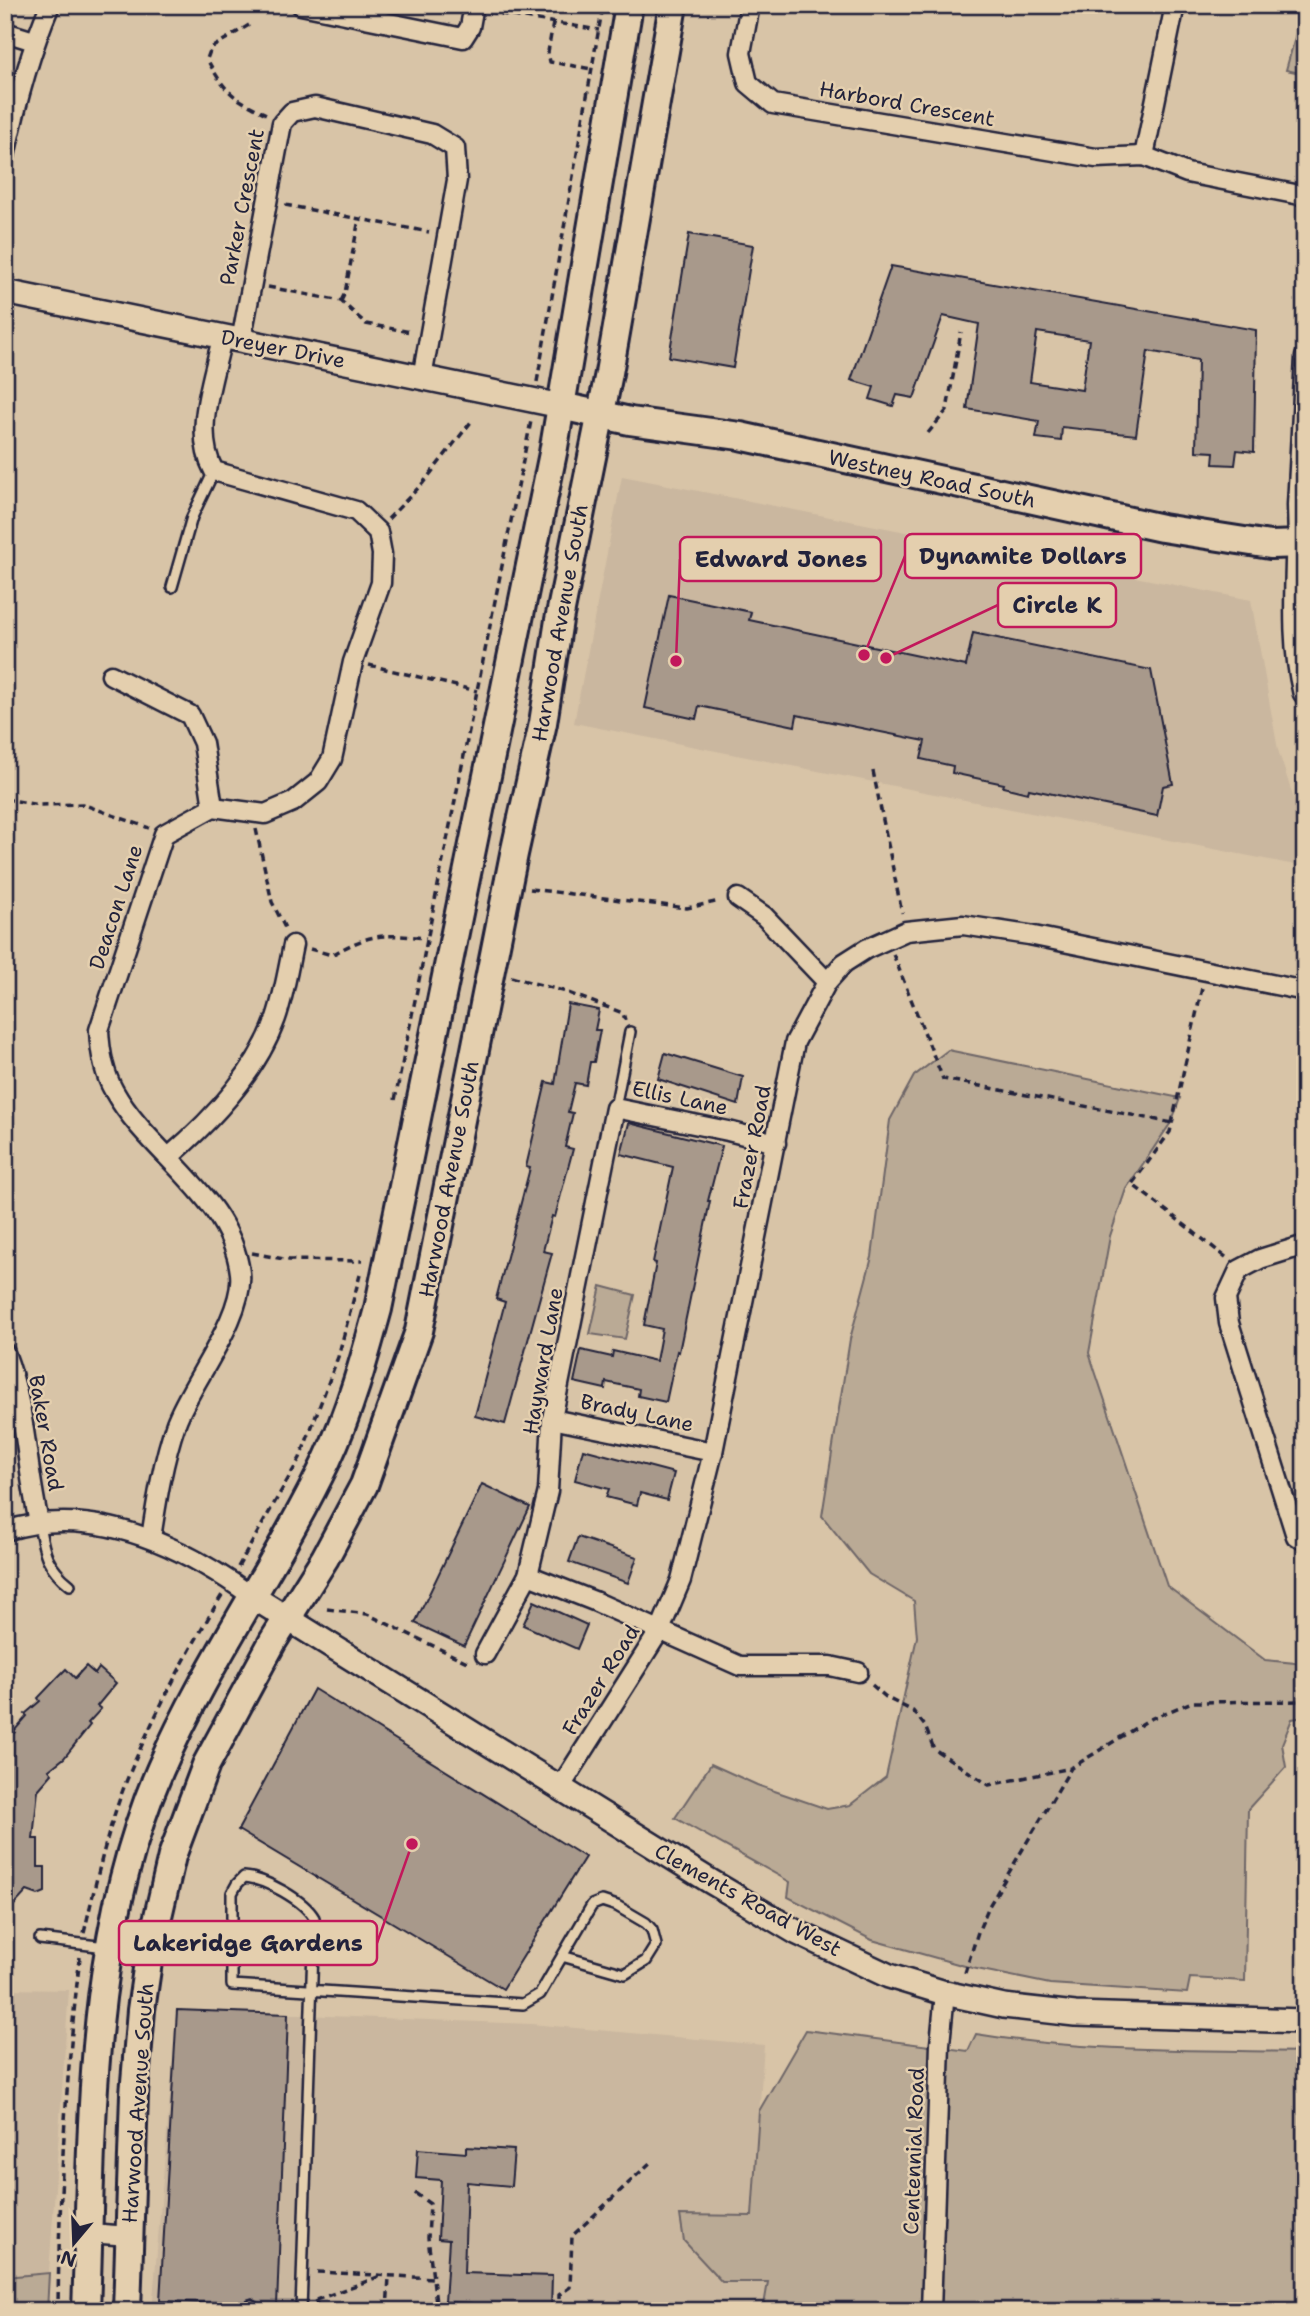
<svg xmlns="http://www.w3.org/2000/svg" width="1310" height="2316" font-family="'Shantell Sans',sans-serif">
<style>
.built{fill:#cab79f}
.green{fill:#baaa95;stroke:#6e6668;stroke-width:2}
.building{fill:#a8998b;stroke:#22223b;stroke-width:2;fill-rule:evenodd}
.lines{fill:none;stroke-linecap:round;stroke-linejoin:round}
.service-casing{stroke:#22223b;stroke-width:14}
.minor-casing{stroke:#22223b;stroke-width:23}
.tertiary-casing{stroke:#22223b;stroke-width:28}
.secondary-casing{stroke:#22223b;stroke-width:32}
.path{stroke:#22223b;stroke-width:3.5;stroke-dasharray:7 5;stroke-linecap:butt}
.service{stroke:#e4cfae;stroke-width:9}
.minor{stroke:#e4cfae;stroke-width:18}
.tertiary{stroke:#e4cfae;stroke-width:23}
.secondary{stroke:#e4cfae;stroke-width:26}
.labels{text-anchor:middle;stroke-width:5;stroke-linejoin:round;paint-order:stroke}
.street-label{font-size:21px;fill:#22223b;stroke:#e4cfae}
.leader{fill:none;stroke:#c2185b;stroke-width:2.5}
.callout-dot{fill:#c2185b;stroke:#e4cfae;stroke-width:2.5}
.callout{fill:#e4cfae;stroke:#c2185b;stroke-width:2.5}
.callout-label{font-size:23px;text-anchor:middle;font-weight:bold;fill:#22223b}
</style>
<rect width="100%" height="100%" fill="#d8c4a7"/>
<filter id="ink" filterUnits="userSpaceOnUse"><feTurbulence type="fractalNoise" baseFrequency=".0143" numOctaves="2"/><feDisplacementMap in="SourceGraphic" scale="14" xChannelSelector="R" yChannelSelector="G"/><feConvolveMatrix kernelMatrix="1 2 1 2 8 2 1 2 1" color-interpolation-filters="sRGB"/></filter>
<g filter="url(#ink)">
<g class="built">
<path d="M622,476L1251,600L1278,750L1305,833V867L574,723Z"/>
<path d="M5,1989L69,1990L49,2273L5,2277Z"/>
<path d="M177,2010L531,2024L764,2045L752,2217L680,2215L768,2282L763,2311H152Z"/>
</g>
<g class="green">
<path d="M1304,5H1305V74L1286,70Z"/>
<path d="M948,1050L1180,1098L1172,1121L1126,1189L1110,1236L1089,1353L1167,1586L1265,1660L1305,1664V1717L1292,1719L1282,1744L1286,1767L1248,1809L1245,1981L1190,1978L1187,1993L1050,1984L972,1968L872,1940L788,1897L790,1882L675,1818L711,1764L757,1785L827,1809L850,1805L886,1777L917,1637L914,1601L869,1574L822,1516L850,1339L872,1257L890,1120L914,1076Z"/>
<path d="M601,1286L635,1295L625,1339L590,1334Z"/>
<path d="M806,2030L968,2051L976,2034C1084,2052 1195,2050 1305,2052V2311H763L768,2282H722L684,2241L680,2215L752,2216L759,2111Z"/>
<path d="M49,2273L47,2311H5V2277Z"/>
</g>
<g class="building">
<path d="M689,234L753,245L733,368L669,357Z"/>
<path d="M891,266L1256,330L1254,452L1237,450L1235,465L1213,464L1214,452L1196,451L1198,360L1148,351L1136,435L1062,427L1061,441L1036,438L1039,421L967,409L979,324L943,316L914,398L897,395L893,406L870,399L874,387L851,380ZM1037,332L1089,340L1082,390L1030,382Z"/>
<path d="M669,595L751,612L749,620L966,666L973,633L1151,670L1173,784L1163,786L1157,816L1029,789L1028,793L1003,787L1004,784L952,773L953,766L921,759L925,741L797,715L795,726L699,706L696,719L645,708Z"/>
<path d="M568,1004L599,1010L595,1030H600L594,1062H590L586,1085L575,1083L568,1112L573,1113L565,1147L573,1149L555,1217L552,1216L543,1251L552,1253L505,1424L475,1416L505,1302L496,1299L530,1168L526,1167L546,1082L555,1084Z"/>
<path d="M665,1053L743,1077L738,1105L658,1079Z"/>
<path d="M629,1123L722,1146L708,1201H710L679,1352L677,1351L666,1402L638,1396L639,1389L606,1382L605,1389L574,1382L581,1350L612,1357L613,1351L656,1361L662,1329L644,1325L656,1263L653,1262L673,1167L621,1154Z"/>
<path d="M583,1449L674,1473L667,1500L640,1493L637,1505L606,1497L609,1489L575,1480Z"/>
<path d="M482,1484L530,1507L464,1646L415,1623Z"/>
<path d="M578,1537L637,1557L628,1583L569,1562Z"/>
<path d="M534,1601L587,1625L577,1649L523,1625Z"/>
<path d="M86,1666L95,1674L99,1668L116,1683L97,1706L101,1709L88,1723L90,1725L64,1758L49,1770L52,1774L38,1790L33,1839H38V1867H45V1892L38,1895L27,1891L5,1915V1741L15,1732L14,1731L27,1716L25,1714L40,1701L38,1698L59,1676L66,1669L75,1678Z"/>
<path d="M314,1689L585,1857L503,1989L238,1830Z"/>
<path d="M177,2010L288,2014L277,2306L262,2305L252,2298L246,2300L244,2304L160,2301Z"/>
<path d="M466,2147L514,2150L511,2186L467,2182L464,2273L552,2276L551,2311H471V2303L445,2302L449,2240L438,2239L441,2180L416,2178L418,2149L466,2153Z"/>
</g>
<g class="lines">
<defs>
<g id="service">
<path d="M172,587L192,517L214,471"/>
<path d="M615,1108L630,1032"/>
<path d="M39,1524C44,1552 46,1566 70,1585"/>
<path d="M40,1939L106,1947"/>
<path d="M251,2305L258,2311"/>
<path d="M301,2311L314,1918C304,1900 264,1878 244,1877L237,1884L232,1893V1985L523,2004L540,1994L592,1905L602,1901L617,1906L646,1923L652,1930L656,1945L646,1961L625,1974L562,1956"/>
</g>
<g id="minor">
<path d="M301,5L463,38L470,27L474,5"/>
<path d="M750,5L741,53L748,83L773,104L1096,158L1144,156L1187,173L1305,196"/>
<path d="M5,32L34,41"/>
<path d="M5,156C16,104 29,54 50,5"/>
<path d="M1144,156L1175,5"/>
<path d="M241,341L282,123L292,112L315,107L432,134L455,148L457,180L422,378"/>
<path d="M1298,543L1297,505L1305,357"/>
<path d="M111,675L190,715L203,743L213,807"/>
<path d="M738,898L764,916L827,982"/>
<path d="M169,1157C212,1120 257,1073 276,1018C284,995 288,969 293,945"/>
<path d="M1305,1245L1260,1259L1239,1270L1226,1298L1229,1323L1296,1536L1305,1540"/>
<path d="M5,1353C26,1407 26,1466 39,1522"/>
<path d="M552,1419L713,1452"/>
<path d="M5,1531C93,1503 182,1545 253,1597"/>
<path d="M151,1538C157,1499 163,1461 176,1423C191,1382 245,1316 240,1273C231,1197 149,1154 114,1091C103,1072 100,1051 99,1030L164,834L213,807L265,814L293,802L318,782L332,759L353,662L381,583L382,554L378,532L356,511L214,471C192,431 214,379 222,337"/>
<path d="M528,1575L594,1601L740,1666H830L858,1672"/>
<path d="M485,1654L528,1575L548,1491L552,1419L615,1108L728,1131L776,1143"/>
<path d="M560,1788L660,1630L681,1580L713,1452L795,1042L827,982L844,963L866,949L906,931L963,925L1029,935L1305,991"/>
<path d="M89,2233L129,2236"/>
<path d="M931,2311L940,2044L945,1993"/>
</g>
<g id="tertiary">
<path d="M5,292L561,406"/>
<path d="M1298,543C1297,592 1293,644 1305,692"/>
<path d="M253,1597L710,1881L796,1932L889,1976L945,1993L1004,2006L1075,2014L1305,2021"/>
</g>
<g id="secondary">
<path d="M561,406L630,421L740,436L1162,528L1270,545L1305,544"/>
<path d="M86,2311C93,2127 86,1943 160,1770C207,1662 276,1566 327,1460C350,1411 364,1360 378,1309L553,453L629,5"/>
<path d="M127,2311L134,2094L141,2010L149,1955L172,1856L206,1765L273,1641L325,1558L364,1485L419,1331L514,854L543,723L559,620L609,373L673,5"/>
</g>
</defs>
<use href="#service" class="service-casing"/>
<use href="#minor" class="minor-casing"/>
<use href="#tertiary" class="tertiary-casing"/>
<use href="#secondary" class="secondary-casing"/>
<g class="path">
<path d="M489,12L599,30"/>
<path d="M553,23L548,52L550,62L592,69"/>
<path d="M249,25L211,48L207,59C226,94 232,97 268,115"/>
<path d="M285,205L429,232"/>
<path d="M268,287L341,301L366,324L411,332"/>
<path d="M341,301L345,293L359,219"/>
<path d="M537,382L603,5"/>
<path d="M928,433L947,410L961,332"/>
<path d="M388,519L423,483L471,422"/>
<path d="M369,665L477,691"/>
<path d="M873,771L902,913"/>
<path d="M5,799L39,805L82,804L149,828"/>
<path d="M256,829L272,902L285,928"/>
<path d="M530,889L687,908L720,901"/>
<path d="M310,949L332,955C370,933 383,934 426,938"/>
<path d="M893,954L943,1079L1173,1123"/>
<path d="M511,977L563,991L623,1013L625,1020"/>
<path d="M1202,988L1170,1132L1132,1184L1227,1258"/>
<path d="M395,1100L531,421"/>
<path d="M252,1253L289,1260L363,1261"/>
<path d="M238,1567L300,1458L338,1357L360,1275"/>
<path d="M327,1609L367,1614L469,1663"/>
<path d="M872,1685L887,1698L913,1711L925,1726L934,1749L989,1785L1071,1768"/>
<path d="M84,1933C96,1882 107,1830 126,1782C152,1718 186,1654 222,1595"/>
<path d="M965,1973L978,1932L989,1906L1071,1768L1150,1719L1192,1702L1305,1701"/>
<path d="M415,2193L430,2204L428,2238L437,2311"/>
<path d="M317,2272L433,2278"/>
<path d="M315,2300L321,2311"/>
<path d="M316,2300L378,2277"/>
<path d="M58,2311C59,2193 66,2075 80,1957"/>
<path d="M387,2311L389,2277"/>
<path d="M559,2311V2295L570,2287L572,2236L652,2161"/>
</g>
<use href="#service" class="service"/>
<use href="#minor" class="minor"/>
<use href="#tertiary" class="tertiary"/>
<use href="#secondary" class="secondary"/>
</g>
</g>
<g class="labels">
<g class="street-label">
<text transform="translate(907 104) rotate(10)" y="7">Harbord Crescent</text>
<text transform="translate(242 207) rotate(-79)" y="7">Parker Crescent</text>
<text transform="translate(283 349) rotate(11)" y="7">Dreyer Drive</text>
<text transform="translate(932 479) rotate(12)" y="7">Westney Road South</text>
<text transform="translate(560 623) rotate(-80)" y="7">Harwood Avenue South</text>
<text transform="translate(116 907) rotate(-72)" y="7">Deacon Lane</text>
<text transform="translate(680 1098) rotate(12)" y="7">Ellis Lane</text>
<text transform="translate(752 1147) rotate(-79)" y="7">Frazer Road</text>
<text transform="translate(449 1179) rotate(-79)" y="7">Harwood Avenue South</text>
<text transform="translate(543 1361) rotate(-80)" y="7">Hayward Lane</text>
<text transform="translate(637 1413) rotate(12)" y="7">Brady Lane</text>
<text transform="translate(46 1433) rotate(80)" y="7">Baker Road</text>
<text transform="translate(601 1680) rotate(-58)" y="7">Frazer Road</text>
<text transform="translate(748 1900) rotate(29)" y="7">Clements Road West</text>
<text transform="translate(138 2103) rotate(-86)" y="7">Harwood Avenue South</text>
<text transform="translate(914 2151) rotate(-88)" y="7">Centennial Road</text>
</g>
</g>
<path class="leader" d="M864 655L905 556M676 661L680 559M886 658L998 605M412 1844L377 1943"/>
<g class="callout-dot">
<circle cx="864" cy="655" r="7"/>
<circle cx="676" cy="661" r="7"/>
<circle cx="886" cy="658" r="7"/>
<circle cx="412" cy="1844" r="7"/>
</g>
<g class="callout">
<rect x="905" y="534" width="236" height="44" rx="7"/>
<rect x="680" y="537" width="201" height="44" rx="7"/>
<rect x="998" y="583" width="118" height="44" rx="7"/>
<rect x="119" y="1921" width="258" height="44" rx="7"/>
</g>
<g class="callout-label">
<text x="1023" y="564">Dynamite Dollars</text>
<text x="781" y="567">Edward Jones</text>
<text x="1057" y="613">Circle K</text>
<text x="248" y="1951">Lakeridge Gardens</text>
</g>
<rect width="1310" height="2316" fill="none" stroke="#e4cfae" stroke-width="28"/>
<rect x="14" y="14" width="1282" height="2288" fill="none" stroke="#22223b" stroke-width="2.5" filter="url(#ink)"/>
<g transform="translate(74 2243) rotate(199)" stroke="#e4cfae" stroke-width="5" paint-order="stroke">
<path d="M0-5L12 26L0 18L-12 26Z" fill="#22223b"/>
<text y="-10" font-size="19" font-weight="bold" text-anchor="middle" fill="#22223b">N</text>
</g>
</svg>
